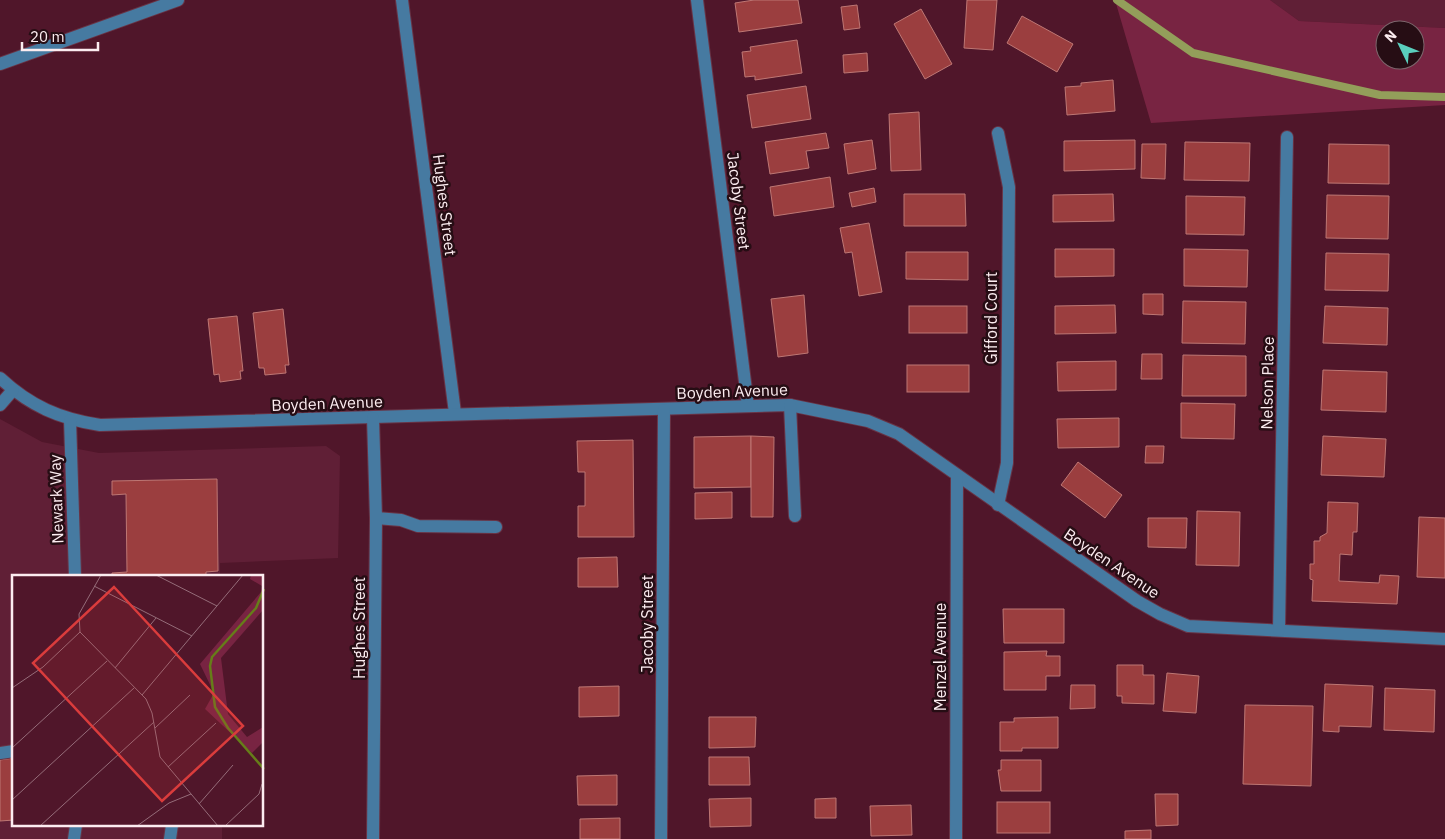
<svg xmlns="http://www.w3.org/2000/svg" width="1445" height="839" font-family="'IBM Plex Sans',sans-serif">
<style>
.built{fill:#601f36}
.green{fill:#782442;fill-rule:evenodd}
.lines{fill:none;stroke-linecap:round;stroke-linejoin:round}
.stream{stroke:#939e5a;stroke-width:8}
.building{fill:#9b3e3f;stroke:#be7774}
.minor-casing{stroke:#683446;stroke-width:14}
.minor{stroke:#467aa1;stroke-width:12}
.labels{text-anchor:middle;stroke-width:5;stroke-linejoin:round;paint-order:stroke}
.street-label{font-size:16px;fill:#fcecf0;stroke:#260d14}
.inset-river{fill:none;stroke:#667d19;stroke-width:2.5}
.inset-road{fill:none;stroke:#956c79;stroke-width:1}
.view{fill:#da3c3c;fill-opacity:0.15;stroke:#da3c3c;stroke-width:2.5}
.inset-edge{fill:none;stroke:#fcecf0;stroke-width:2.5}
</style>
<rect width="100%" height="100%" fill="#50162a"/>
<g class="built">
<path d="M1270,0H1445V28L1299,21Z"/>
<path d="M0,419L42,442L99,453L326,446L340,456L338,558L220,563V576H14V825H222V839H0Z"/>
</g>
<path class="green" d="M1115,0H1270L1299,21L1445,28V105L1151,123ZM1385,30H1415V60H1385Z"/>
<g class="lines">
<path class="stream" d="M1117,0L1193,53L1380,95L1445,97"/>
</g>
<g class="building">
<path d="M754,0H798L802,23L739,32L735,3Z"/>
<path d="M967,0H997L993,50L964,48Z"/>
<path d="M857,5L860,28L844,30L841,7Z"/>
<path d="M921,9L952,64L925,79L894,24Z"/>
<path d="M1022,16L1073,44L1057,72L1007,43Z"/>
<path d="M797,40L802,73L755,80V76L745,77L742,52L751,51L750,47Z"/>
<path d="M867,53L868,71L844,73L843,55Z"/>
<path d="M1113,80L1115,111L1067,115L1065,87L1081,86V83Z"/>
<path d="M806,86L811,119L752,128L747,95Z"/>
<path d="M919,112L921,170L891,171L889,114Z"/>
<path d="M826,133L829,148L806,151L809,168L770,174L765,142Z"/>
<path d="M872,140L876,169L848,174L844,144Z"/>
<path d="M1135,140V169L1064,171V141Z"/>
<path d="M1185,142L1250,143L1249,181L1184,180Z"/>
<path d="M1142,144H1166L1165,179L1141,178Z"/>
<path d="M1329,144L1389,145V184L1328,183Z"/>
<path d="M830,177L834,207L774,216L770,187Z"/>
<path d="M874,188L876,202L852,207L849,193Z"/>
<path d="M904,194H965L966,226H904Z"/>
<path d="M1113,194L1114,221L1053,222V195Z"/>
<path d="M1327,195L1389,196L1388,239L1326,238Z"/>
<path d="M1186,196L1245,197L1244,235L1186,234Z"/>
<path d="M869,223L882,292L859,296L852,252L845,253L840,228Z"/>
<path d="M1055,249H1114V276L1055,277Z"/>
<path d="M1184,249L1248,250L1247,287L1184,286Z"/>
<path d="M906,252H968V280L906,279Z"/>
<path d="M1326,253L1389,254L1388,291L1325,290Z"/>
<path d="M1143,294H1163V315L1143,314Z"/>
<path d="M804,295L808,353L778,357L771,299Z"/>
<path d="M1183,301L1246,302L1245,344L1182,343Z"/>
<path d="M1115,305L1116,333L1055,334V306Z"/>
<rect x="909" y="306" width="58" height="27"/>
<path d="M1325,306L1388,308L1387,345L1323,343Z"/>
<path d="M283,309L289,365H285L286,373L265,375L264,368H259L253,313Z"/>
<path d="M237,316L243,371H240L241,379L220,382L219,374L214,375L208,319Z"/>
<path d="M1142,354H1162V379H1141Z"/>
<path d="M1183,355L1246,356V396H1182Z"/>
<path d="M1116,361V390L1058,391L1057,362Z"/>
<rect x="907" y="365" width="62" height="27"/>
<path d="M1323,370L1387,372L1386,412L1321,410Z"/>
<path d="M1181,403L1235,404L1234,439L1181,438Z"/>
<path d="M1119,418V447L1058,448L1057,419Z"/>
<path d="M751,436V487L694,488V437Z"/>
<path d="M751,436L774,437L773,517H751Z"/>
<path d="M1323,436L1386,439L1384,477L1321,475Z"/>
<path d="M633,440L634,537H578V506H585V472H578L577,441Z"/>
<path d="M1146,446H1164L1163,463H1145Z"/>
<path d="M1078,462L1122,495L1105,518L1061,485Z"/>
<path d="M217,479L218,571L206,572V576H112V573L127,572L126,494L112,495V481Z"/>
<path d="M732,492V518L695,519V493Z"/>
<path d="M1328,502L1358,503L1357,532H1353L1352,555L1340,554L1339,581L1379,583L1380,575L1399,576L1397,604L1312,601L1313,580L1310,579V564H1314V541H1320V537L1327,533Z"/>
<path d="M1197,511L1240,512L1239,566L1196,565Z"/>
<path d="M1419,517L1445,518V578L1417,577Z"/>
<path d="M1148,518H1187L1186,548L1148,547Z"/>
<path d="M617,557L618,587H578V558Z"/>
<path d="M1003,609H1064V643H1004Z"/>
<path d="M1047,651L1046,656H1060V676H1046V690H1004V652Z"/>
<path d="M1117,665H1143V675H1154V704L1122,703V696H1117Z"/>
<path d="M1167,673L1199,676L1196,713L1163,711Z"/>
<path d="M1325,684L1373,686L1371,727L1339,726V732L1323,731Z"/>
<path d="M1071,685H1095V708L1070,709Z"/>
<path d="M619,686V716L579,717V687Z"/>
<path d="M1385,688L1435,690L1434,732L1384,730Z"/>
<path d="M1245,705L1313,706L1311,786L1243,784Z"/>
<path d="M709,717H756L755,747L709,748Z"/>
<path d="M1058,717V748H1022V751H1000V722H1014V718Z"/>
<path d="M709,757H749L750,785H709Z"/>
<path d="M14,758V820L0,821V760Z"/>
<path d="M1001,760H1041V791H1001L998,770H1001Z"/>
<path d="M617,775V805H578L577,776Z"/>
<path d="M1155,794H1178V825L1156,826Z"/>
<path d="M751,798V826L710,827L709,799Z"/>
<path d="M836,798V818H815V799Z"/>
<rect x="997" y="802" width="53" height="31"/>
<path d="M911,805L912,835L871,836L870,806Z"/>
<path d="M620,818V839H580V819Z"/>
<path d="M1151,830V839H1125V831Z"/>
</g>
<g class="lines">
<defs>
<g id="minor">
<path d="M402,0L455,413"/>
<path d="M697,0L748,406"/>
<path d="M0,64L178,0"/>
<path d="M0,378C30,406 60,419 100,425L790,405L868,421L899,434L1137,601L1160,614L1188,626L1445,639"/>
<path d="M0,405L13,390"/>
<path d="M790,405L795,516"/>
<path d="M70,420L75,576"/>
<path d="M998,505L1007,463L1009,187L998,133"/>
<path d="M376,518L401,520L418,526L496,527"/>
<path d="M1279,630L1287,137"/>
<path d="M0,753L14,751"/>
<path d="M74,839L76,825"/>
<path d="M170,839L172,825"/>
<path d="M373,839L376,518L373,418"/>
<path d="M661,839L664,410"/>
<path d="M956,839L957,475"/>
</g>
</defs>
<use href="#minor" class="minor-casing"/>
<use href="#minor" class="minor"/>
</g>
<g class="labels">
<g class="street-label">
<text transform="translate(739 201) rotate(83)" y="6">Jacoby Street</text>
<text transform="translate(445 205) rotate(83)" y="6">Hughes Street</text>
<text transform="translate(991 318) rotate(-90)" y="6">Gifford Court</text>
<text transform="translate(1267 383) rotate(-89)" y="6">Nelson Place</text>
<text transform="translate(732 391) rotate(-2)" y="6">Boyden Avenue</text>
<text transform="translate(327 403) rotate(-2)" y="6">Boyden Avenue</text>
<text transform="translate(56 499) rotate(-92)" y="6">Newark Way</text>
<text transform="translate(1112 563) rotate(34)" y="6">Boyden Avenue</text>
<text transform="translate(647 624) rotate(-90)" y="6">Jacoby Street</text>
<text transform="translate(359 628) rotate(-90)" y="6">Hughes Street</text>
<text transform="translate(940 657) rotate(-90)" y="6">Menzel Avenue</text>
</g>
</g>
<g transform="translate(12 575)">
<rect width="251" height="251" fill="#50162a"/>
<path d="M239,0H251V35L209,83L216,139L235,162L251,152V167L240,178L193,134L202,118L188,89L249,17L250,11L238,4Z" fill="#782442"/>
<path class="inset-river" d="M252,14L244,33L200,82L198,91L203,132L216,153L252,194"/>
<path class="inset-road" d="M89,0L67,39L68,57L134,124L140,138L148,182L206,251M144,0L205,31M82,11L180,61M103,93L144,43M0,113L31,92L68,57M130,120L231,0M143,153L178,120M0,173L95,86M156,192L204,148M0,225L122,113M187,229L221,190M28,251L142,147M125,251L157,228L179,219M213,251L247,219L250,209"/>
<path class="view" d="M102,12L231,151L150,226L21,88Z"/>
<rect width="251" height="251" class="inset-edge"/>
</g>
<g transform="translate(1400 45) rotate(313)"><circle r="24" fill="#260d14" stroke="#7c666c"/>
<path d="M0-4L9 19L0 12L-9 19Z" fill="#5acebd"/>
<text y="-8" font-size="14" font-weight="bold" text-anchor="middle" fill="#fcecf0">N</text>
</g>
<path d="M22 42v8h76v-8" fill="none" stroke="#fcecf0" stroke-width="2.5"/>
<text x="30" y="42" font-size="15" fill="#fcecf0" stroke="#260d14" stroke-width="4" paint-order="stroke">20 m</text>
</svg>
